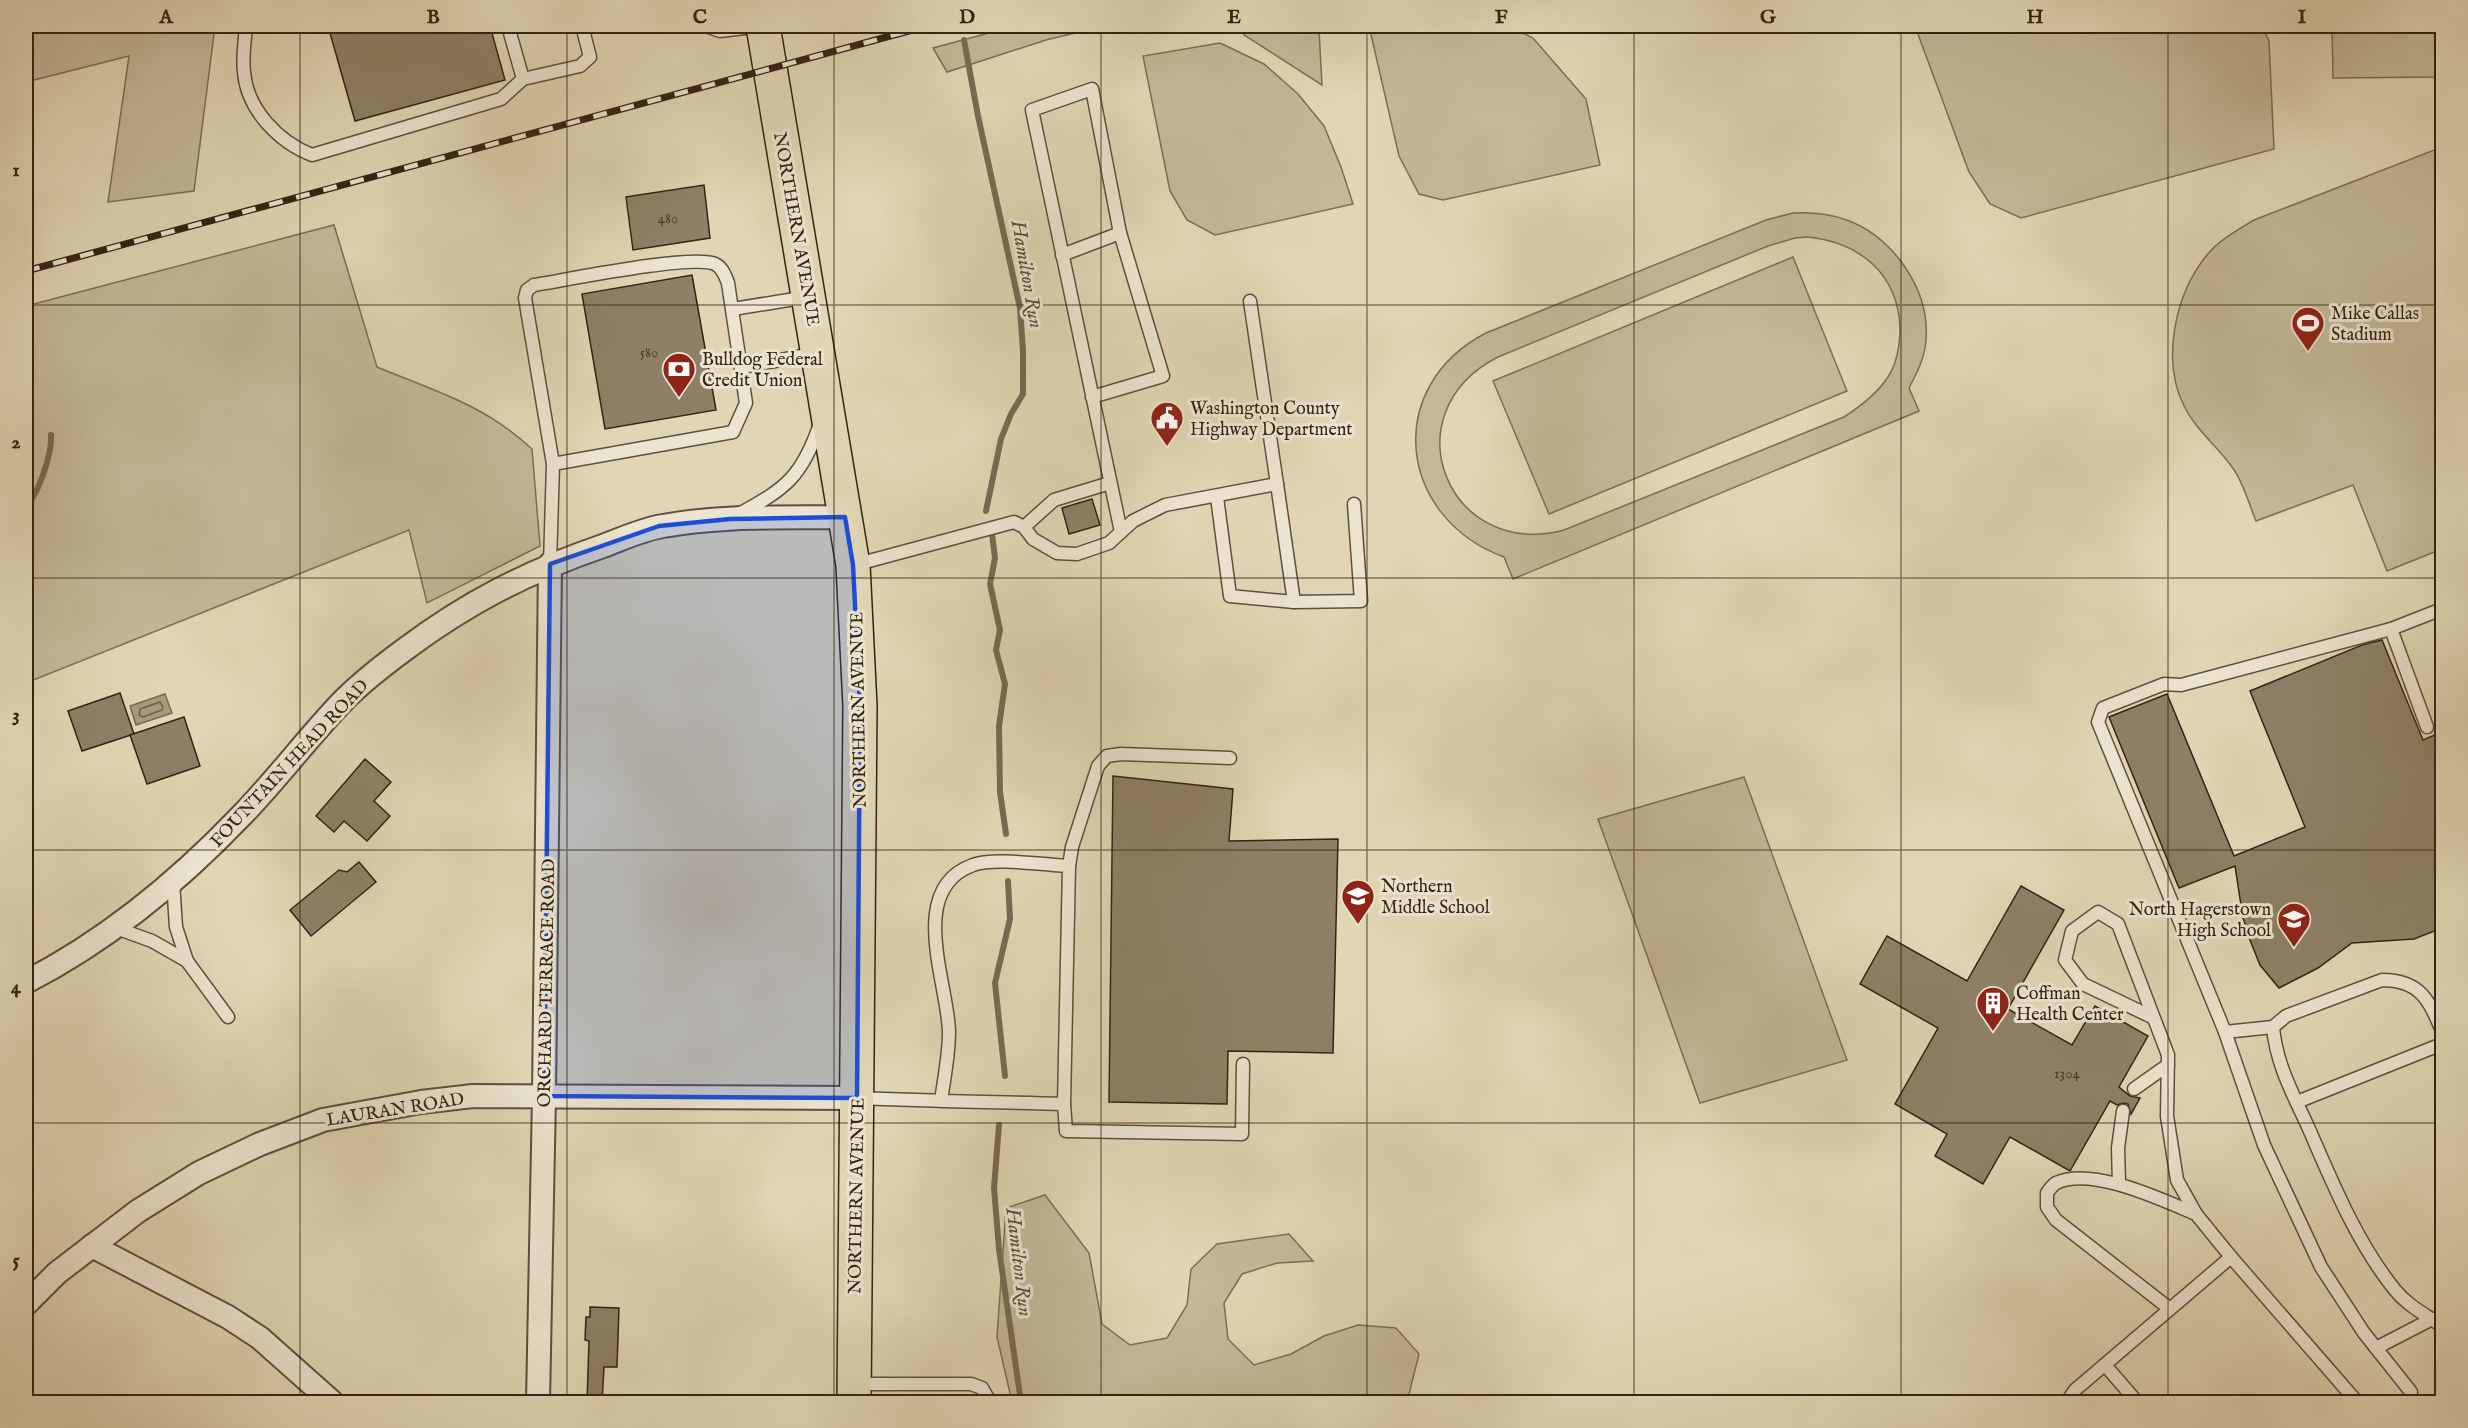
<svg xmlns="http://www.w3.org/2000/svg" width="2468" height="1428" font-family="'IM FELL English',serif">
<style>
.green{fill:#c3b899;stroke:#7b6e56;stroke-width:1.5;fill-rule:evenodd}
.water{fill:#a5997e;stroke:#776a53;stroke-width:1.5}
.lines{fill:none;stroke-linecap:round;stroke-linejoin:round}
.shore{stroke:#6c5e48;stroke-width:1.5}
.stream{stroke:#776a53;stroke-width:6}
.building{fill:#8d8067;stroke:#332313;stroke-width:1.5}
.lane-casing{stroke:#5e503c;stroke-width:15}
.street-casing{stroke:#5e503c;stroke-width:26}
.primary-casing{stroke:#332313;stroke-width:36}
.lane{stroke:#ebe4cf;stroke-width:12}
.street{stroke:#ebe4cf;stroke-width:22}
.primary{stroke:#e0d6b5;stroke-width:33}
.rail-casing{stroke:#332313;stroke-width:7}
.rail{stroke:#ebe4cf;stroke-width:4.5;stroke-dasharray:14;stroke-linecap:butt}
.marked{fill:#1d4ed8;fill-opacity:0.2;stroke:#1d4ed8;stroke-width:4.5;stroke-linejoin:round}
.grid{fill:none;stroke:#332313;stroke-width:1.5;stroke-opacity:0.55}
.labels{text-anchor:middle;stroke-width:6;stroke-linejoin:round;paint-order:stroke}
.number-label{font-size:15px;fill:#4a3a28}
.street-label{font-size:18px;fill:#332313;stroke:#ebe4cf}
.poi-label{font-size:18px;fill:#332313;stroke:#ebe4cf;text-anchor:start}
.water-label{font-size:20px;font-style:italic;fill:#5b4c38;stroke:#ebe4cf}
.neatline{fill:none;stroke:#332313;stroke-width:2}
.grid-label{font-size:20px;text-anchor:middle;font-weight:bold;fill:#332313}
</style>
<rect width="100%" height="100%" fill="#e0d6b5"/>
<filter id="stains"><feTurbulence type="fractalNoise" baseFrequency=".00333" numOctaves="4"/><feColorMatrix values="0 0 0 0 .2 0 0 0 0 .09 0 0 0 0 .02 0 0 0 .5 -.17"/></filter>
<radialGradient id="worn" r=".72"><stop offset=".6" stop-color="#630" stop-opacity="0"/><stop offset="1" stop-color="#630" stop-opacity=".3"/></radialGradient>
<g class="green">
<path d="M26,26H133L132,34L134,26H215L194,191L108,202L129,56L26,82Z"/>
<path d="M1015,26H1104L1046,40L947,72L933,48Z"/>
<path d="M1240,26H1323L1319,30L1322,85L1244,35Z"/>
<path d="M1369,26H1508L1533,38L1586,99L1600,165L1443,200L1419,194L1399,156Z"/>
<path d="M1915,26H2262L2269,41L2274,149L2021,218L1990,204L1969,172Z"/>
<path d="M2332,26H2442V77L2333,78Z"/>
<path d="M1220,43L1264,64L1298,94L1324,126L1341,167L1353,204L1215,235L1187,220L1170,191L1143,56Z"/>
<path d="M2442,147V549L2387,571L2353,485L2256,521C2249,504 2243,481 2232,467C2217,446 2196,430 2184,406C2161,360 2175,294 2207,255C2219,240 2238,230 2254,220Z"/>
<path d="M1793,213C1811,212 1830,214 1847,220C1894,238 1930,290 1926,340C1925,357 1917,373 1909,388L1919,411L1513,579L1504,557C1398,518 1382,387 1486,333L1766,220ZM1807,237C1859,242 1898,273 1900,328C1900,345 1897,363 1888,377C1877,394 1861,406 1844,417L1564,530C1448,561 1388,413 1498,357L1768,246L1795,238Z"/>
<path d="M334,225L377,367C435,391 485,405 532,449L540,546L427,603L409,530L26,683V306Z"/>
<path d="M1793,257L1847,391L1549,514L1493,381Z"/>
<path d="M1744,777L1847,1060L1700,1103L1598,819Z"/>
<path d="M1045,1195L1089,1253L1102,1324L1130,1345L1167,1338L1187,1305L1191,1269L1217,1244L1289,1234L1313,1261L1277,1263L1242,1274L1224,1303L1228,1339L1254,1365L1291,1354L1324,1336L1358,1325L1396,1328L1419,1354L1407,1402H1012L997,1337L1006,1208Z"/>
</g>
<path class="water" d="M165,694L172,713L136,725L130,706Z"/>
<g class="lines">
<path class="shore" d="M160,702L163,707L162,710L143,717L139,715L140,709Z"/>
<g class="stream">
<path d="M964,40L978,116L1020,308L1023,351V394L1011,414L1001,439L986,511"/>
<path d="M26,507C39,493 52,454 51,435"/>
<path d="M992,534L995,558L990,584L1000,630L996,650L1005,684L999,726L1000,792L1006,834"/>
<path d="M1005,1076L995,983L1010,919L1008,881"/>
<path d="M999,1125L994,1188L999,1249L1021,1402"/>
</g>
</g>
<g class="building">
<path d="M328,26H490L505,80L355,121Z"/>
<path d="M704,185L710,238L633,250L626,197Z"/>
<path d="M692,275L716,410L605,429L582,294Z"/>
<path d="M1092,499L1100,525L1069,534L1062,508Z"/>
<path d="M2382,640L2423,740L2442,732V928L2414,939L2352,943L2318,968L2279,988L2260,965L2250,940L2243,918L2235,866L2179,888L2109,717L2167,694L2234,856L2305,827L2250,691L2362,645Z"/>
<path d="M120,693L134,734L82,751L68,711Z"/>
<path d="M184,717L200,766L147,784L130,735Z"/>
<path d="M365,759L391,782L374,801L390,816L367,841L344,821L334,832L316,816Z"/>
<path d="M1113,776L1233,789L1229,841L1338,839L1333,1053L1228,1051L1227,1104L1109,1102Z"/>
<path d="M359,862L376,882L311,936L290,910L339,870L347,872Z"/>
<path d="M2021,886L2064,910L2008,1009L2072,1045L2095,1006L2148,1036L2119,1087L2130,1096L2140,1098L2131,1114L2128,1104L2124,1103L2117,1105L2110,1101L2070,1171L2010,1137L1983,1184L1935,1156L1947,1134L1895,1104L1938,1028L1860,984L1887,936L1967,981Z"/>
<path d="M590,1307L619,1308L617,1367H604L602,1402H587L589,1341L585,1340L586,1317H590Z"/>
</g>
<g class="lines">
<defs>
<g id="lane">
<path d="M246,26C245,41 242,57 244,72C247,110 279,142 312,155L501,99L523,79L508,26"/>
<path d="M706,26L720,31L761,26"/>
<path d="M523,79L580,66L590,57L582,26"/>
<path d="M1062,255L1120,233"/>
<path d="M733,309L807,297"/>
<path d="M742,367L818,353"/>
<path d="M1092,397L1163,376L1120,233L1092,89L1032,110L1121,532"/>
<path d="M1277,484L1294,602L1361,601L1354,504"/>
<path d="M1217,497L1230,596L1294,602"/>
<path d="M739,514C787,488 802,476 820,424"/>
<path d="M1024,527L1054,500L1110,483"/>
<path d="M550,564L553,464L525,298L527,290L534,285C566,280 692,254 715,264C722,267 725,275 728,283L746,403L733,432L553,464"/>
<path d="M854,565L1014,522L1024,527L1033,539L1057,553L1077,554L1109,543L1133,521L1165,505L1277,484L1250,301"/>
<path d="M2391,629L2427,727"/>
<path d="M1069,866L1072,847L1098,766L1107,756L1121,754L1230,758"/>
<path d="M173,882L176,927L187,961L228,1017"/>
<path d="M116,928L152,941L187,961"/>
<path d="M2442,1031C2429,1000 2420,980 2382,980L2286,1016L2273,1027C2276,1064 2294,1096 2309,1129C2333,1184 2357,1243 2395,1290C2408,1306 2426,1315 2442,1326"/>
<path d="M2225,1032L2273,1027"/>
<path d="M2134,1089L2168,1065"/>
<path d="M858,1098C927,1101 995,1102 1064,1104L1069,866C1046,865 993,857 973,865C906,889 948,983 949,1032C949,1055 944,1079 941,1101"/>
<path d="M2297,1102L2442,1044"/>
<path d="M1064,1104L1066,1131L1242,1134L1243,1064"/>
<path d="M2119,1184L2118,1148L2123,1111"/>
<path d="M2231,1257L2357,1402"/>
<path d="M2170,1309L2056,1220L2047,1207V1193C2049,1190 2053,1185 2056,1183C2092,1166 2162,1200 2196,1214"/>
<path d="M2376,1348L2432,1319"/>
<path d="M2105,1365L2137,1402"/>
<path d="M856,1384H971L982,1388L990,1402"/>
<path d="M2411,1392L2364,1333L2321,1267L2264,1145L2225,1032L2098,722L2103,708L2164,684L2181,685L2391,629L2442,609"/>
<path d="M2067,1402L2075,1390L2231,1257L2196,1214L2177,1180L2167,1116L2168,1055L2118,924L2098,912L2072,931L2065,960L2083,984L2154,1018"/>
</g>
<g id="street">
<path d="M26,982C108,940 178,882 242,815C276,780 306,740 340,704C359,684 381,667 404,650C468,602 527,572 603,546C622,539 643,529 663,526C723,515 785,518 845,517"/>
<path d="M92,1246L228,1317L260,1338L332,1402"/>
<path d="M26,1304L57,1273L138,1211L199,1173L260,1144L323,1120L421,1102L473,1096L857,1098"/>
<path d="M538,1402L544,1096L550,564"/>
</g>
<path id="primary" d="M763,26L853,565L860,706L854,1402"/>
</defs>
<use href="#lane" class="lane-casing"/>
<use href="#street" class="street-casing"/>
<use href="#primary" class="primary-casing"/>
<use href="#lane" class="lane"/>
<use href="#street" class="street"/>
<use href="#primary" class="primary"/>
<defs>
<path id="rail" d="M26,271L927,26"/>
</defs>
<use href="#rail" class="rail-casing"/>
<use href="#rail" class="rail"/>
</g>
<path class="marked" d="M845,517L853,565L860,706L857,1098L544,1096L550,564L659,526L730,519Z"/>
<path class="grid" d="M300,26V1402M567,26V1402M834,26V1402M1101,26V1402M1367,26V1402M1634,26V1402M1901,26V1402M2168,26V1402M26,305H2442M26,578H2442M26,850H2442M26,1123H2442"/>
<defs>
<symbol id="stadium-pin" viewBox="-11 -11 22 30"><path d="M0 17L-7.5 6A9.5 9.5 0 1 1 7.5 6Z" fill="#8f2418" stroke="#ebe4cf"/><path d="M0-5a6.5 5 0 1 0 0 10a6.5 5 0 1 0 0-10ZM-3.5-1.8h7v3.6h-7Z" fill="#fff"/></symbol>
<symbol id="bank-pin" viewBox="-11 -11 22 30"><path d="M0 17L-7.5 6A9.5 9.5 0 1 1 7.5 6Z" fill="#8f2418" stroke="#ebe4cf"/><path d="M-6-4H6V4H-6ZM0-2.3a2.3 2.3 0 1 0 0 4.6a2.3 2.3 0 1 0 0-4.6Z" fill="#fff"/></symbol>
<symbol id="civic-pin" viewBox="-11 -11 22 30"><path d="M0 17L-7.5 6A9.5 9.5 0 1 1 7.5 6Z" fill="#8f2418" stroke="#ebe4cf"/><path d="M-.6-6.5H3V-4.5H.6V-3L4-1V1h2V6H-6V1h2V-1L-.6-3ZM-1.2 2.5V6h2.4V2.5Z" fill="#fff"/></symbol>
<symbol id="school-pin" viewBox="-11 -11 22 30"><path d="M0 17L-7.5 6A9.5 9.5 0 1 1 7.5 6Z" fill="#8f2418" stroke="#ebe4cf"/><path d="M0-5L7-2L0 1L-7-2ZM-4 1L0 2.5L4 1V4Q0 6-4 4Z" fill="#fff"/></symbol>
<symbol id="building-pin" viewBox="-11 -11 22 30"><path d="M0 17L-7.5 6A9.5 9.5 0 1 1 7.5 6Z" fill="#8f2418" stroke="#ebe4cf"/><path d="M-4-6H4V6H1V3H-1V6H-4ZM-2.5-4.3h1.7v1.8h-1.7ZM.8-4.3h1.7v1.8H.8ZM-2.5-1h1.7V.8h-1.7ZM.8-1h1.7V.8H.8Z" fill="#fff"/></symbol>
</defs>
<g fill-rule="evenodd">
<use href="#stadium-pin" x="2289" y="304" width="38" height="52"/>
<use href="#bank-pin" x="660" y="350" width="38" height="52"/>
<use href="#civic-pin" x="1148" y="399" width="38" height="52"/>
<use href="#school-pin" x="1339" y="877" width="38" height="52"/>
<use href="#school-pin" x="2275" y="900" width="38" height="52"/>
<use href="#building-pin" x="1974" y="984" width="38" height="52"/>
</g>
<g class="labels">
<g class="number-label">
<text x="668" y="223">480</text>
<text x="649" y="357">580</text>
<text x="2067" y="1078">1304</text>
</g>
<g class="street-label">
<text transform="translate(797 229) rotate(80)" y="6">NORTHERN AVENUE</text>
<text transform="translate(858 710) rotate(-91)" y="6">NORTHERN AVENUE</text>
<text transform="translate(289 763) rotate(-47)" y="6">FOUNTAIN HEAD ROAD</text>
<text transform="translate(546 983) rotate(-89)" y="6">ORCHARD TERRACE ROAD</text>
<text transform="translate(395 1109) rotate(-9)" y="6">LAURAN ROAD</text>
<text transform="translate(856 1196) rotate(-89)" y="6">NORTHERN AVENUE</text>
</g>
<g class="poi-label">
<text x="2331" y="319">Mike Callas<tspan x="2331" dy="21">Stadium</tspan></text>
<text x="702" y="365">Bulldog Federal<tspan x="702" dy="21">Credit Union</tspan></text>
<text x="1190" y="414">Washington County<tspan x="1190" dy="21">Highway Department</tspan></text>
<text x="1381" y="892">Northern<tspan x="1381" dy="21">Middle School</tspan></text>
<text x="2271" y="915" text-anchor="end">North Hagerstown<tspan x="2271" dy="21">High School</tspan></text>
<text x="2016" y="999">Coffman<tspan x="2016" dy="21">Health Center</tspan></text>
</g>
<g class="water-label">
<text transform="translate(1028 274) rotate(80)" y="7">Hamilton Run</text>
<text transform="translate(1020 1262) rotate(83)" y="7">Hamilton Run</text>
</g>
</g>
<rect width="2468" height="1428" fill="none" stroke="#e0d6b5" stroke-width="66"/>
<rect x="33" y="33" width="2402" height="1362" class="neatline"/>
<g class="grid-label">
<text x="166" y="23">A</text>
<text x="433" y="23">B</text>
<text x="700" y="23">C</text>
<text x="967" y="23">D</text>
<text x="1234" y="23">E</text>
<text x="1501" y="23">F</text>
<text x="1768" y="23">G</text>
<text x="2035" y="23">H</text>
<text x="2302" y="23">I</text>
<text x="16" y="176">1</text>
<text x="16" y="448">2</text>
<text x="16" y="721">3</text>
<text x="16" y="993">4</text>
<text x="16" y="1266">5</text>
</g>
<rect width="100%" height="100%" filter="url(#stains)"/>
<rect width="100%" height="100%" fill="url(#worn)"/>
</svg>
